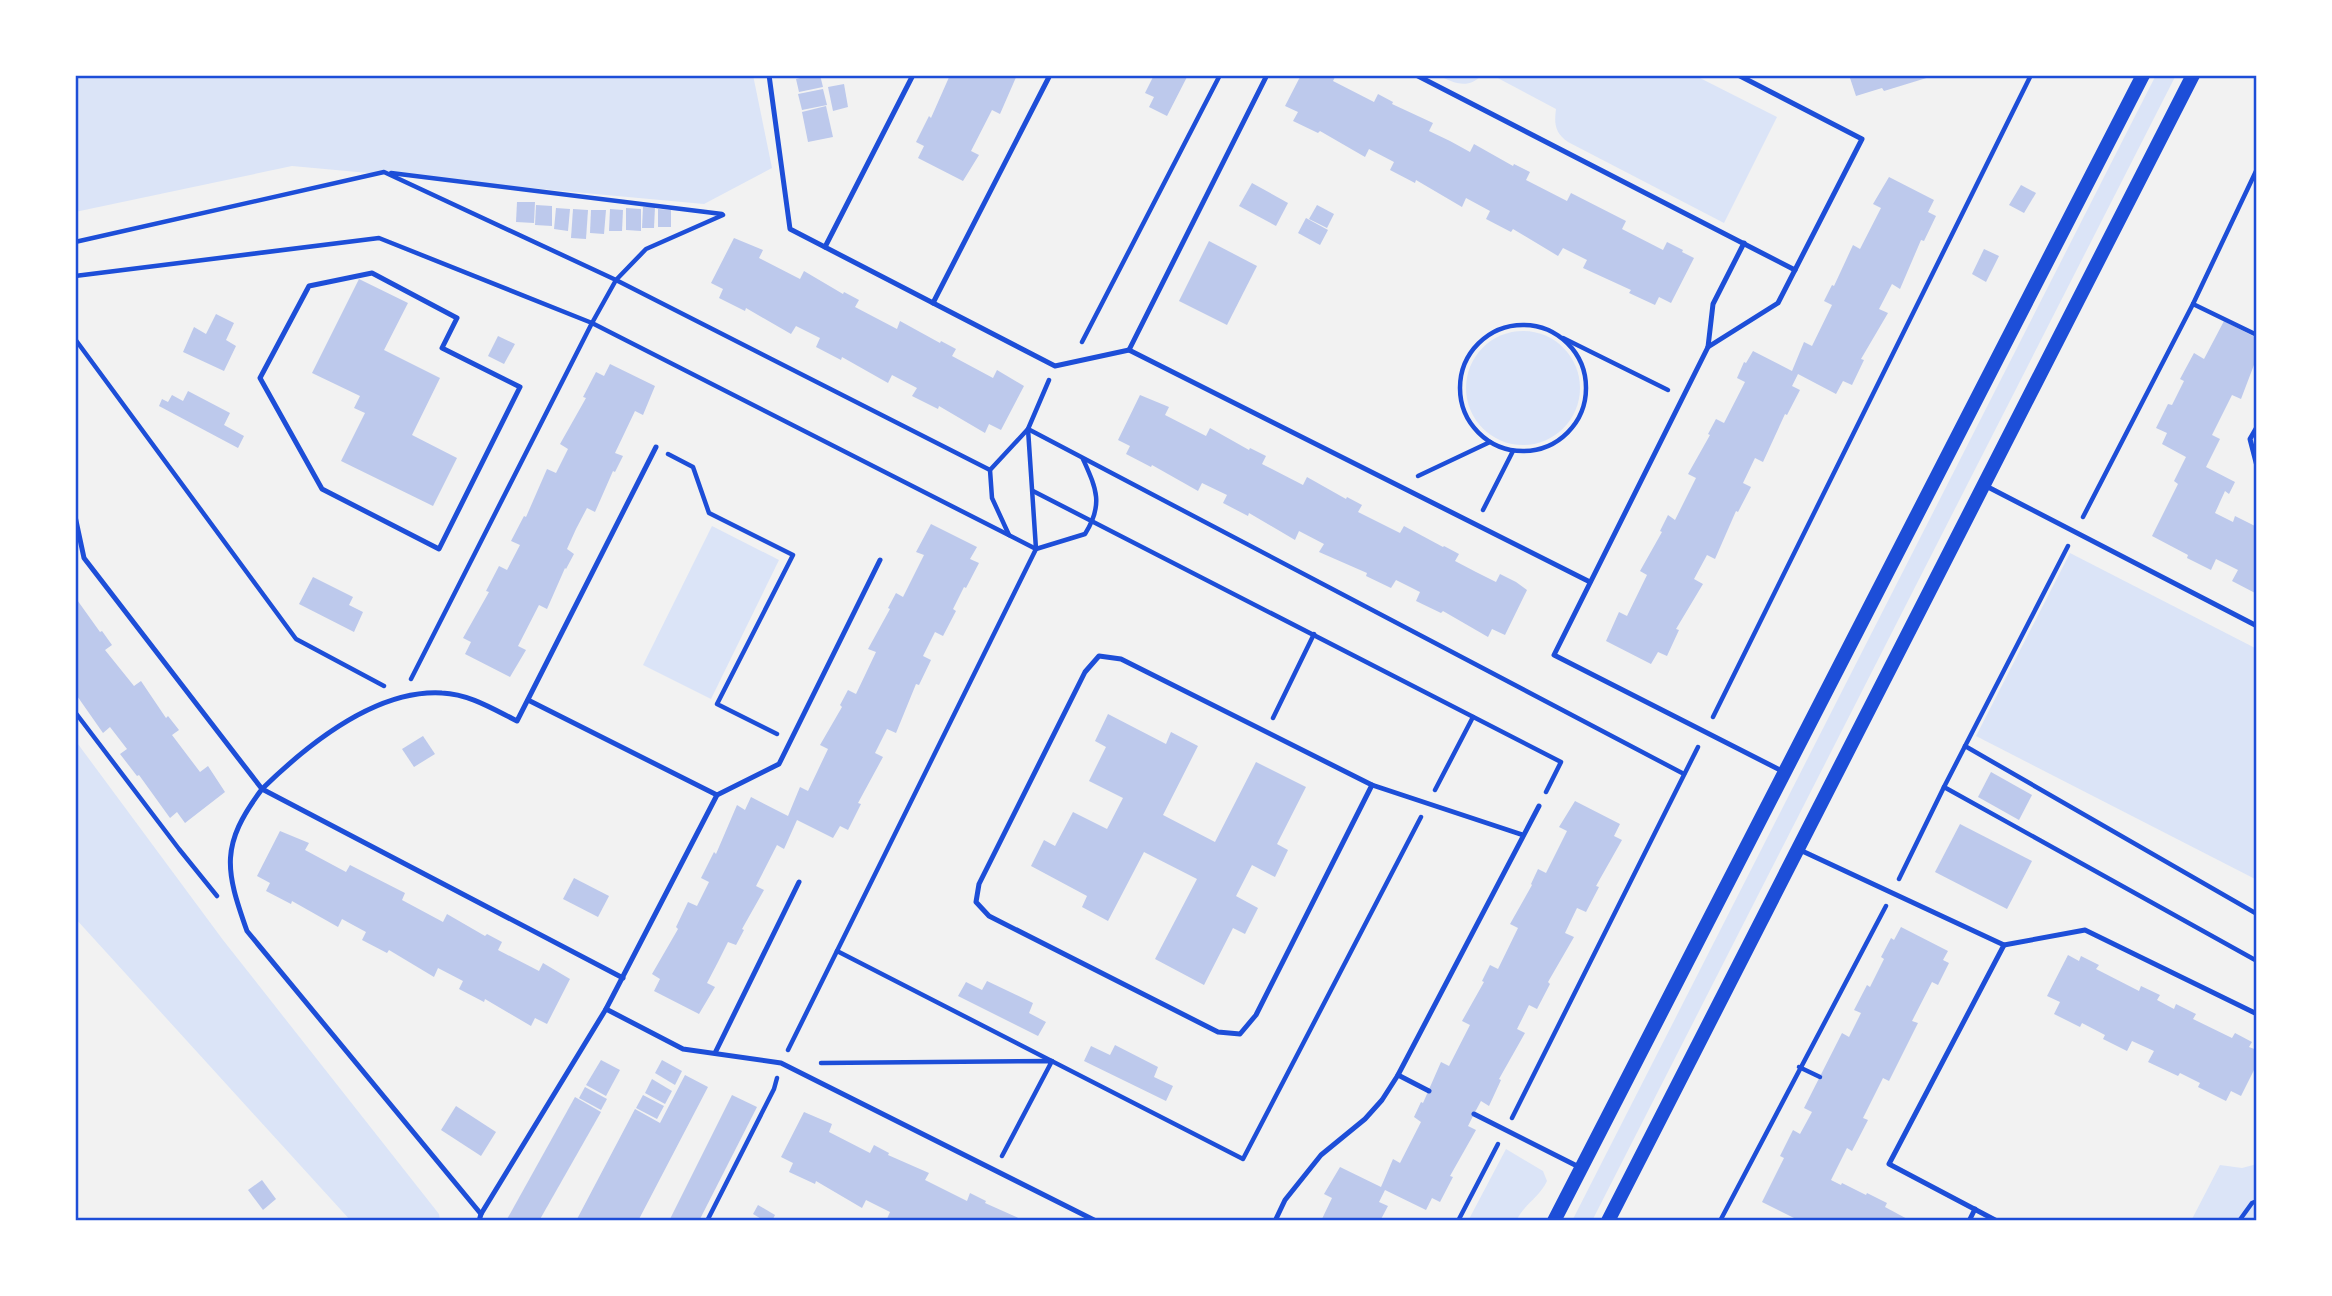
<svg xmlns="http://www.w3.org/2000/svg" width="2332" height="1296" font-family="'Fira Sans Condensed',sans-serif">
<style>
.green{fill:#dbe4f7}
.building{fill:#bdc9ec}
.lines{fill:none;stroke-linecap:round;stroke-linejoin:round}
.path{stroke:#1d4ed8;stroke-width:4.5}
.service{stroke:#1d4ed8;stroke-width:5}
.secondary{stroke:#1d4ed8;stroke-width:14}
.neatline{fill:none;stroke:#1d4ed8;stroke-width:2.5}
</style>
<rect width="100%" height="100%" fill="#f2f2f2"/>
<g class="green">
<path d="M75,75H753L772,168L704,204L292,166L75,212Z"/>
<path d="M1438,75H1482C1468,90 1453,83 1438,75Z"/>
<path d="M1492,75H1694L1777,117L1724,223L1568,142C1555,133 1554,124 1556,109Z"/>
<path d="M2156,75H2176L1592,1221H1572Z"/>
<circle cx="1523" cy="388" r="57"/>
<path d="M712,526L779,560L711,699L643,665Z"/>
<path d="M2070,553L2257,649V880L1976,736Z"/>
<path d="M75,740L223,940L439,1214L440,1221H351L75,918Z"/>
<path d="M1506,1149L1543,1171L1547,1181C1539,1198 1526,1202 1516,1221H1468Z"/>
<path d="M2257,1164V1221H2191L2220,1165L2242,1168Z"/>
</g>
<g class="building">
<path d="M811,75H820L823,87L799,92L796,79Z"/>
<path d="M950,75H1017L1000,114L992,110L971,151L979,155L963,181L918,158L924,146L916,142L929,116L931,118Z"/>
<path d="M1154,75H1188L1167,116L1149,107L1154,97L1145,93Z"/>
<path d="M1301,75H1336L1333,81L1374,102L1378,94L1393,102L1392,104L1433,123L1429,131L1450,141L1470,152L1474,144L1513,166L1514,164L1530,172L1526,180L1567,201L1571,193L1626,221L1622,229L1663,250L1667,242L1683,250L1682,252L1694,258L1671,303L1659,297L1655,305L1629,293L1631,290L1583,268L1587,260L1563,248L1558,256L1513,229L1511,232L1486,219L1490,211L1466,198L1462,207L1416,180L1415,183L1390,170L1394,162L1369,149L1365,157L1320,131L1318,133L1293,121L1298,112L1285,106Z"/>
<path d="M1849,75H1932L1933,76L1884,91L1882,88L1856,96Z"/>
<path d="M844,84L848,107L833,111L828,87Z"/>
<path d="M823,89L827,105L802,110L798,94Z"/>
<path d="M826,106L833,137L808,142L802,112Z"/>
<path d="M1889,177L1934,200L1928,212L1936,216L1924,241L1921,240L1900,289L1892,284L1879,309L1888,313L1861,359L1864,360L1852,385L1843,381L1836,394L1798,374L1792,386L1800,390L1787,415L1785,414L1763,462L1755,458L1743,483L1751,487L1738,512L1736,511L1715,559L1707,555L1694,579L1703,584L1676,629L1679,630L1667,656L1658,652L1651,664L1606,641L1619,612L1627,616L1647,575L1640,571L1662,532L1660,531L1668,515L1675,520L1696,478L1688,474L1710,435L1708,434L1716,419L1724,423L1745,382L1737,378L1744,362L1746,363L1753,351L1792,371L1804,342L1812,346L1832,305L1824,301L1832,285L1834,286L1853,245L1860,249L1881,208L1873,204Z"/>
<path d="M1252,183L1288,203L1276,226L1239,206Z"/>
<path d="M2021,185L2036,193L2024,213L2009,205Z"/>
<path d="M517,202H535L534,223L516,222Z"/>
<path d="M536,205L552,206V226L535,225Z"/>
<path d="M1317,205L1334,214L1327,228L1309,219Z"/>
<path d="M643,207H655L654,228H642Z"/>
<path d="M556,208L570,209L568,231L554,229Z"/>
<path d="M626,208L641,209V231L626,230Z"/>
<path d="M573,209L588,210L586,239L571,238Z"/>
<path d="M610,209L623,210L622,231H609Z"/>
<path d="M658,209L671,210V227H658Z"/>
<path d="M591,210H606L604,234L590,233Z"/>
<path d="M1306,218L1328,230L1320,245L1298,233Z"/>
<path d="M734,238L763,250L759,258L800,279L804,271L843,294L844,292L859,300L855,307L897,329L900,321L940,343L941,341L956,349L952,356L993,378L997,370L1024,386L1001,430L989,424L985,433L939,406L938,409L912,396L917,388L892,375L888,383L842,357L841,360L816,347L820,338L796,326L791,334L746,308L745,311L719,298L723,289L711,283Z"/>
<path d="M1209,241L1257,266L1227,325L1179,301Z"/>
<path d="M1984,249L1999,256L1986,282L1972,274Z"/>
<path d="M359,279L408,303L384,350L440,378L412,435L457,458L433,506L341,461L365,413L354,408L360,396L312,373Z"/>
<path d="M216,314L234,323L226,340L236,346L224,371L183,352L194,327L206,334Z"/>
<path d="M2224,321L2257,338V357L2241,399L2232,395L2212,435L2220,439L2206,467L2235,482L2229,494L2225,491L2215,513L2233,522L2235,516L2257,527V594L2232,581L2238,570L2216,559L2211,570L2187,558L2188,555L2152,536L2178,484L2174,481L2186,457L2162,444L2167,433L2156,428L2168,404L2172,405L2184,381L2180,379L2194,353L2204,359Z"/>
<path d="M498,336L515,344L504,364L488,356Z"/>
<path d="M610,364L655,386L643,415L635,411L615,453L623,456L615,472L613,471L595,512L587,508L576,529L567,549L574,554L566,569L565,568L547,609L539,605L518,646L526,650L510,677L465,654L471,642L463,638L489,592L486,591L499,566L507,570L520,545L511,541L524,516L526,517L547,469L556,473L568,449L560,444L586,398L583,397L596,372L604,376Z"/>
<path d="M188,391L230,413L224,425L244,436L238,448L159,406L162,399L168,402L172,395L183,401Z"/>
<path d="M1140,395L1169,407L1165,415L1206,436L1210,428L1249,450L1250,448L1266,456L1262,464L1303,485L1307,477L1346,499L1347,497L1362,505L1358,512L1400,533L1404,526L1443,547L1444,546L1459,554L1455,561L1476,572L1496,582L1500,574L1516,582L1527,590L1505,635L1492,629L1488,637L1443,611L1441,613L1416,601L1420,592L1396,580L1391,588L1366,576L1367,573L1319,552L1324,544L1299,531L1295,540L1249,513L1248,516L1223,503L1227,495L1202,483L1198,491L1152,465L1151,467L1126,454L1130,446L1118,440Z"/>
<path d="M931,524L977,547L970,559L979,563L966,588L964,587L953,609L956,611L943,636L935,632L923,656L931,660L919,685L916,684L896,733L887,729L875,753L883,757L858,803L861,804L848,830L840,826L833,838L797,820L784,849L777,845L756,886L764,890L742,929L744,930L736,945L728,942L718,962L707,983L715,987L699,1014L654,991L660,979L652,974L678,929L676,927L688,902L697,906L709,882L701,878L714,852L716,854L737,805L745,810L751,797L788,816L800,787L808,791L828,749L820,745L842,707L840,705L848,690L856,694L876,652L868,649L890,609L888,608L896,593L903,597L924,555L916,552Z"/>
<path d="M313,577L353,597L349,605L363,612L354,632L299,604Z"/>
<path d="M75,597L100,632L102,631L112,645L105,650L134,686L141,681L166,718L168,716L179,730L172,735L200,772L208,766L225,792L185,823L177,812L170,818L139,775L137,776L120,754L127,749L110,727L103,733L75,693Z"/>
<path d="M1108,714L1166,744L1171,732L1198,746L1163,815L1215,842L1256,762L1306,787L1277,844L1288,850L1275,877L1252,865L1236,896L1258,908L1245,934L1233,928L1204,985L1155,959L1197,879L1144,852L1108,921L1082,907L1087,896L1031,866L1044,840L1055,846L1073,812L1107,829L1123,798L1089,781L1106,747L1095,741Z"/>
<path d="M423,736L435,754L414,767L402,749Z"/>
<path d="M1991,772L2032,795L2019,820L1978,797Z"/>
<path d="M1575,801L1620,824L1614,836L1622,840L1596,886L1599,887L1586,912L1577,908L1565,933L1574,937L1548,982L1550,984L1537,1009L1529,1005L1517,1029L1525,1033L1499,1079L1501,1080L1489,1106L1481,1101L1474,1114L1468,1126L1476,1130L1450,1176L1453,1177L1440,1202L1432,1198L1426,1210L1385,1190L1379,1202L1388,1206L1380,1221H1321L1332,1198L1324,1194L1340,1167L1381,1187L1393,1159L1400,1163L1421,1122L1414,1117L1421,1102L1423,1103L1441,1062L1449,1066L1470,1025L1462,1021L1484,982L1482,981L1490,965L1498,969L1518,928L1510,924L1532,885L1531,884L1538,869L1546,873L1567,831L1559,827Z"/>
<path d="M1960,824L2032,861L2007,909L1935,872Z"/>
<path d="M280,831L309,843L305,850L346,872L350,865L405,893L402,900L443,922L447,914L485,936L487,934L502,942L498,950L539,971L543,963L570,979L547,1024L535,1018L531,1026L485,999L484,1002L459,989L463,981L438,968L434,977L389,950L387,953L362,940L366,932L342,919L338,927L292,901L291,904L266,891L270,883L257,876Z"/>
<path d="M574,878L609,896L598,917L563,899Z"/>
<path d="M1901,927L1948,951L1943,960L1949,963L1938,985L1932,982L1912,1021L1918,1023L1889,1081L1883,1078L1863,1118L1868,1120L1852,1151L1847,1148L1831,1180L1841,1185L1842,1183L1866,1195L1867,1193L1887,1203L1885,1207L1911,1221H1795L1796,1219L1762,1202L1784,1158L1780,1156L1793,1130L1800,1134L1812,1112L1804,1108L1842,1033L1849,1037L1861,1013L1854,1010L1867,985L1870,987L1884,959L1881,957L1891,938L1894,940Z"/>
<path d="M2068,955L2079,961L2081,956L2099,965L2096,969L2139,991L2141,986L2160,995L2157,1000L2174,1009L2176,1004L2196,1014L2193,1019L2232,1038L2235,1033L2252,1042L2249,1047L2257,1050V1064L2241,1096L2231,1091L2226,1101L2198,1087L2200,1083L2180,1073L2178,1076L2148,1062L2154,1051L2132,1041L2127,1051L2103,1039L2105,1035L2082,1023L2080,1027L2054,1014L2060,1002L2047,996Z"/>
<path d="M987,981L1033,1003L1029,1013L1046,1022L1038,1036L958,996L966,982L982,990Z"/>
<path d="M1115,1045L1158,1067L1154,1077L1173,1086L1166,1101L1084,1061L1091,1046L1110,1055Z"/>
<path d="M601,1060L620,1070L606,1096L586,1085Z"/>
<path d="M662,1060L682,1071L675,1085L655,1073Z"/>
<path d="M685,1075L708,1087L638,1221H576L635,1109L660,1123Z"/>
<path d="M652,1079L672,1091L665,1104L645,1093Z"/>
<path d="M585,1087L607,1099L601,1110L579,1098Z"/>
<path d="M643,1095L664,1106L657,1119L636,1108Z"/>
<path d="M732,1095L757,1107L699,1221H669Z"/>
<path d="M575,1097L601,1112L539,1221H506Z"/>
<path d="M456,1106L496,1132L481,1156L441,1130Z"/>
<path d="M804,1112L832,1124L829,1132L870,1153L874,1145L889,1153L888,1155L929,1173L925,1180L967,1201L970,1193L986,1201L985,1203L1025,1221H886L890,1212L866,1200L862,1208L816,1181L815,1184L789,1172L793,1163L781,1157Z"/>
<path d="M262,1180L276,1199L263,1210L248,1190Z"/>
<path d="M758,1205L775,1215L772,1221H765L753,1214Z"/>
</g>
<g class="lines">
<g class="path">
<path d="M391,173L722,214"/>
<path d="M75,242L384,172L616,280L990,470"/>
<path d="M75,276L379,238L592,323L1036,549L1085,534C1104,504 1096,488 1083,459"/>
<path d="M2193,304L2257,335"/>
<circle cx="1523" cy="388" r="63"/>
<path d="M1563,338L1668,390"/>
<path d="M75,339L296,639L384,686"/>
<path d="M1082,342L1220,75"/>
<path d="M668,454L693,467L709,513L793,555L717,704L777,734"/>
<path d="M1418,476L1490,442"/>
<path d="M1033,491L1561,762L1546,792"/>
<path d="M1483,510L1513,451"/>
<path d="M2083,517L2193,304L2257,169"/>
<path d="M1009,535L992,498L990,470L1028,429L1684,774"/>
<path d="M411,679L592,323L616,280L646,249L723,215"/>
<path d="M75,712L179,849L217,896"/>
<path d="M1713,717L2031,75"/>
<path d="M1273,718L1314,634"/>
<path d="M1965,746L2257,914"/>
<path d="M1944,787L2257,961"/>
<path d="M1435,790L1473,717"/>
<path d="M1899,879L1944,787L2068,546"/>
<path d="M837,951L1243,1159L1421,817"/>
<path d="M788,1050L1036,549L1028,429L1049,380"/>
<path d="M821,1063L1052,1061L1002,1156"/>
<path d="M1799,1067L1820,1077"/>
<path d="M1512,1118L1698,747"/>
<path d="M707,1221L774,1089L777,1078"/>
<path d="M1458,1221L1498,1144"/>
<path d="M1720,1221L1886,906"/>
<path d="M2239,1221L2252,1203L2257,1201"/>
</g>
<g class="service">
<path d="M769,75L790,229L1055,366L1129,350L1590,582"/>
<path d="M1416,75L1795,270"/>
<path d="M1744,243L1713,304L1708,347L1554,655L1784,772"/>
<path d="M825,247L913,75"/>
<path d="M372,273L457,318L442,348L520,387L439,549L322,489L260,378L309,286Z"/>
<path d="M933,303L1050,75"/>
<path d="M1708,347L1778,303L1862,139L1738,75"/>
<path d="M1129,350L1267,75"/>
<path d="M2257,427L2250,439L2257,466"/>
<path d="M1986,486L2257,626"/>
<path d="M75,516L84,558L262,789C220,845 225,869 247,931L481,1214"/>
<path d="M1099,656L1121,659L1372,785L1256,1015L1240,1034L1218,1032L989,916L976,902L979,884L1085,672Z"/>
<path d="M528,700L717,795"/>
<path d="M1372,785L1523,835"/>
<path d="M1800,850L2004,945L1889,1164L1997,1221"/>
<path d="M2004,945L2085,930L2257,1014"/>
<path d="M623,978L262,789C307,745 375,689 442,693C469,694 493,709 517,721L656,447"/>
<path d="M606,1009L683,1049L781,1063L1096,1221"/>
<path d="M715,1053L799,882"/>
<path d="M1398,1075L1429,1091"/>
<path d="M1474,1114L1581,1168"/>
<path d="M479,1221L481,1214L606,1009L717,795L779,764L880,560"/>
<path d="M1275,1221L1285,1200L1321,1155L1365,1119L1382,1100L1398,1075L1539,806"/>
<path d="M1969,1221L1975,1209"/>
</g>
<g class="secondary">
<path d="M1554,1221L2143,75"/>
<path d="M1608,1221L2193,75"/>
</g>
</g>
<rect width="2332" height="1296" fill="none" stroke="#ffffff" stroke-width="154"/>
<rect x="77" y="77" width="2178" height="1142" class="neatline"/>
</svg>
